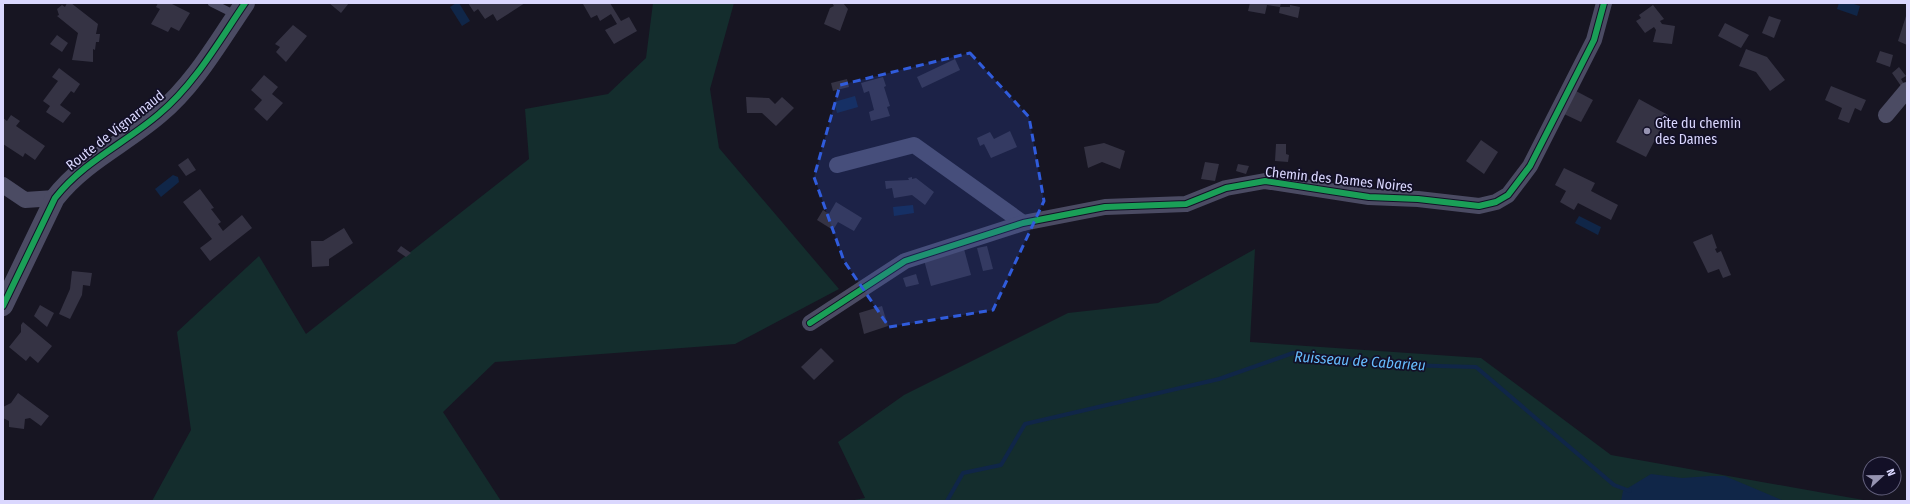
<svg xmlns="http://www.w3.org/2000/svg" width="1910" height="504" font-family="'Fira Sans Condensed',sans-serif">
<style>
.green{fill:#142d2d}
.water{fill:#102648}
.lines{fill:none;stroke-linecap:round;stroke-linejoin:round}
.stream{stroke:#102648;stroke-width:4}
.building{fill:#353344}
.service{stroke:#4b4b63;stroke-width:8}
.minor{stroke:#4b4b63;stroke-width:16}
.tertiary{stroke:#4b4b63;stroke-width:20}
.cycleway-casing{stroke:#131027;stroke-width:8}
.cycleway{stroke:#1a9f57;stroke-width:6}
.marked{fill:#305cdc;fill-opacity:0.2;stroke:#305cdc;stroke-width:3;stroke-dasharray:8 5;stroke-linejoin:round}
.poi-dot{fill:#9693b1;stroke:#131027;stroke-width:1.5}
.labels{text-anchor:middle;stroke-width:3.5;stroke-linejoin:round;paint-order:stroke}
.poi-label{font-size:14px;fill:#dad7fe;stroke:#131027;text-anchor:start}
.street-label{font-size:14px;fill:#dad7fe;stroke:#131027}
.water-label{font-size:15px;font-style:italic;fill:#66bcfd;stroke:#131027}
</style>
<rect width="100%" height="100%" fill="#171522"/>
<g class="green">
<path d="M653,3H734L710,89L719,148L839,289L735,344L495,362L443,412L501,501H152L191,430L177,332L259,256L306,334L529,159L525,109L608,94L646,58Z"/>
<path d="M1255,249L1250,342L1481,358L1611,455L1869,501H849L865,498L838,442L904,395L1068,313L1158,303Z"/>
</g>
<g class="water">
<path d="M456,3H459L470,21L462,26L450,7Z"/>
<path d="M1839,3H1851L1860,6L1857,16L1837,9Z"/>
<path d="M855,96L858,107L837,113L834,102Z"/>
<path d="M173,175L178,177L179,182L161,197L155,189Z"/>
<path d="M913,205L914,213L894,216L893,207Z"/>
<path d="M1579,216L1601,227L1598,235L1575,223Z"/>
<path d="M1651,474L1682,478L1710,476H1725L1784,501H1621L1623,491Z"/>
</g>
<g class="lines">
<path class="stream" d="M947,501L963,473L1001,465L1025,424L1219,379L1293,353L1402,365L1476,367L1614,485L1630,491"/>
</g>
<g class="building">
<path d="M67,3H71L98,24L96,34H100L99,42H96L95,50L93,49V62L72,60L78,33L57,16L59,15L57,9L62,5L65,7Z"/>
<path d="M158,3H170L190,13L179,31L171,27L168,32L151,24L160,9L156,7Z"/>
<path d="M329,3H349L341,13Z"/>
<path d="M468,3H525L497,21L493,14L485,19L478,9L474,12Z"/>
<path d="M585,3H610L621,21L629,17L637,31L614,44L605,30L617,24L611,14L600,21L597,15L591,18L583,4Z"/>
<path d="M832,3H843L848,9L840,31L824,24L830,8L834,6Z"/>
<path d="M1250,3H1281L1280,7H1290V5L1300,7L1298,18L1279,13L1280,7L1267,5L1265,14L1248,11Z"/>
<path d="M1653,5L1664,19L1660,21L1662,24L1675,26L1672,44L1653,42L1656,30L1654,27L1645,33L1636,21L1641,18L1639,15Z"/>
<path d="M1907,13V45L1898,41Z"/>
<path d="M1769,16L1781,20L1774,38L1762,33Z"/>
<path d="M1725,23L1749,35L1741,48L1718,36Z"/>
<path d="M293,25L307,36L286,62L276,52L280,47L275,44Z"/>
<path d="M57,35L68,43L62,52L50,44Z"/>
<path d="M1746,49L1767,57L1785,80L1770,91L1756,72L1739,66Z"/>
<path d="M1880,51L1893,55L1890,67L1876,62Z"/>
<path d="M955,59L960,70L922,88L917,77Z"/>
<path d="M1899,67L1906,76L1901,79L1904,84L1901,86L1892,73Z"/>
<path d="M59,68L80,84L74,93L71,91L60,105L71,113L63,123L46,112L50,106L43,101L58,81L52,77Z"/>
<path d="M264,75L278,87L272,94L283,103L267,121L254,109L262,100L251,90Z"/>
<path d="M883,77L886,86L884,87L890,106L887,107L890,116L871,121L869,112L874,110L869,91L864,93L861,83Z"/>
<path d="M847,79L849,87L833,91L831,83Z"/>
<path d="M1831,86L1866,100L1861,111L1855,108L1849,123L1838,119L1842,108L1825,100Z"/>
<path d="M1576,91L1593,100L1581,122L1564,114Z"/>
<path d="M746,97L769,98L775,104L782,97L794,108L776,126L762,113H747Z"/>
<path d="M1639,99L1668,115L1646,157L1616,142Z"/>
<path d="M11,115L20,121L16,126L45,146L35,160L25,153L23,157L3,144V118L7,121Z"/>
<path d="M1010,131L1017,147L991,158L984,144L980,146L977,138L990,132L994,139Z"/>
<path d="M1481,140L1498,152L1484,174L1466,161Z"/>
<path d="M1104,143L1125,151L1120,169L1102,162L1088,168L1084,147Z"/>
<path d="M1276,144H1286V154L1289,155L1288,162L1275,161Z"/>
<path d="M188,158L196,170L186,176L178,165Z"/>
<path d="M1205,162L1219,164L1215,181L1201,179Z"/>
<path d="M1238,164L1249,166L1246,174L1236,171Z"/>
<path d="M1564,168L1595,183L1591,191L1618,205L1611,220L1578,203L1574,210L1560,202L1566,191L1555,185Z"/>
<path d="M912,177V179L916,178L934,192L925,205L912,195L894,198L892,188L886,189L885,181L909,180L908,178Z"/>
<path d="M200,189L214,208L211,209L221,222L218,224L223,231L242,215L252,228L210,261L200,248L212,239L183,202Z"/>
<path d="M836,202L862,218L854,231L838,222L833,230L817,220L823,210L829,214Z"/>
<path d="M344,228L353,243L329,259V266L312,267L311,241H323Z"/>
<path d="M1712,234L1717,248L1715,249L1717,253L1721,251L1731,275L1723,278L1719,269L1708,273L1693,242Z"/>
<path d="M401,246L411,253L406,257L397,251Z"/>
<path d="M987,246L993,269L983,271L977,248Z"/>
<path d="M964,249L971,275L931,286L924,260Z"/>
<path d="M72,271L92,273L90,286L83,285L82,295L70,319L59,314L70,289Z"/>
<path d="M916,274L919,284L906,287L903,278Z"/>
<path d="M40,305L54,313L47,327L34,316Z"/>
<path d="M882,306L888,326L864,334L859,313Z"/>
<path d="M23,322L52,346L38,363L30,356L26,361L9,347L21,332V325Z"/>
<path d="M821,348L834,361L814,380L801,367Z"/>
<path d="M18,393L49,416L41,426L30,418L25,419L24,429L9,427V421L3,418V407L11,403Z"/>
</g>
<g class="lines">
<path class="service" d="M212,3L236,15"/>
<g class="minor">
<path d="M1886,115L1907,90"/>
<path d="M837,165L914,145L1023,223"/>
<path d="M3,185L25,200L55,198"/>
<path d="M810,323L905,261L1023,223L1105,207L1186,204L1226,188L1265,181L1369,197L1418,199L1479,206L1496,202L1508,195L1530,166L1594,40L1604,3"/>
</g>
<path class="tertiary" d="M3,306L55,198C84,161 124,144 159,114C195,84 219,41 245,3"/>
<defs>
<g id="cycleway">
<path d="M3,306L55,198C84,161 124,144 159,114C195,84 219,41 245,3"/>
<path d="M810,323L905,261L1023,223L1105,207L1186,204L1226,188L1265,181L1369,197L1418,199L1479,206L1496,202L1508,195L1530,166L1594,40L1604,3"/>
</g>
</defs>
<use href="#cycleway" class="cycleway-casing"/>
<use href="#cycleway" class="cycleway"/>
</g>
<path class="marked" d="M970,53L1029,117L1044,201L993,310L889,327L844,261L814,177L840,85Z"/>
<circle class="poi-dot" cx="1647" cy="131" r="4"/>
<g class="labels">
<g class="poi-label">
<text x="1655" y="128">Gîte du chemin<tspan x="1655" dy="16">des Dames</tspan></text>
</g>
<g class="street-label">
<text transform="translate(115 130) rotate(-38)" y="5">Route de Vignarnaud</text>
<text transform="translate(1339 179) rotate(6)" y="5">Chemin des Dames Noires</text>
</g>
<g class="water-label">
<text transform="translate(1360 361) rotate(4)" y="5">Ruisseau de Cabarieu</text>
</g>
</g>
<rect width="1910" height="504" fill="none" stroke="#dad7fe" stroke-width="8"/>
<g transform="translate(1882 476) rotate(68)"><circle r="19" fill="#131027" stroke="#63607d"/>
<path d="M0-3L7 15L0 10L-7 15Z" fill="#9693b1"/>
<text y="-6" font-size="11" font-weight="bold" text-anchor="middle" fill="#dad7fe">N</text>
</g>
</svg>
